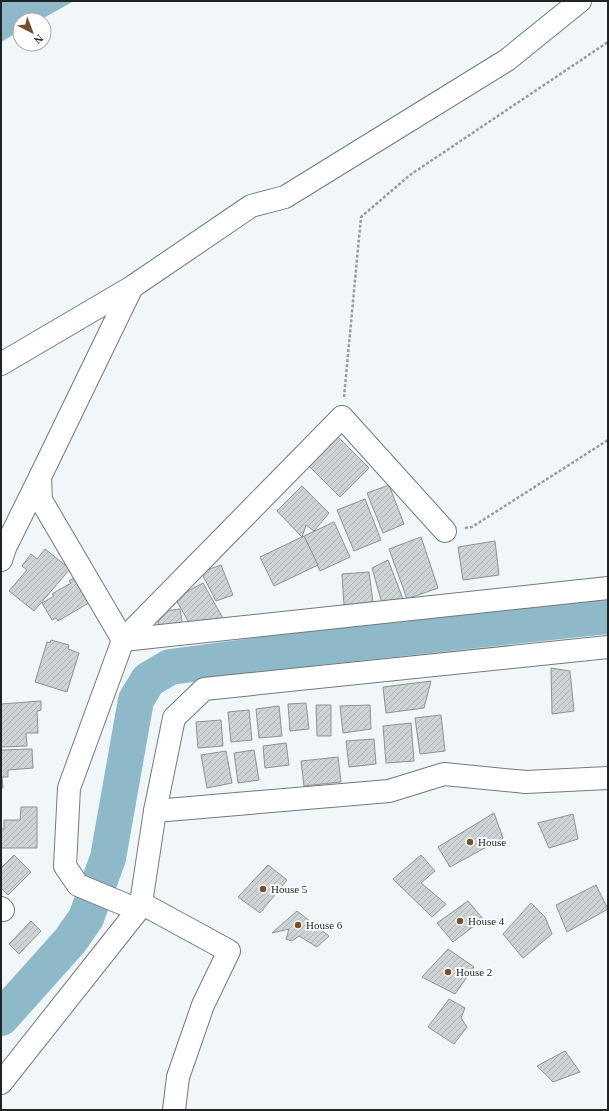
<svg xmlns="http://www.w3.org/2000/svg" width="609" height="1111" font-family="'Times New Roman',serif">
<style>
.water{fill:#8eb9c8}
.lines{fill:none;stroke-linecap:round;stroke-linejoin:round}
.river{stroke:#8eb9c8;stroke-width:36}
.building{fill:url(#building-hatch);stroke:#8d9293}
.minor-casing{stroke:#74797a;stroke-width:24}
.path{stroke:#989c9d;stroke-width:2.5;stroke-dasharray:3 2;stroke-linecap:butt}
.minor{stroke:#fff;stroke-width:22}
.poi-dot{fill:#75512b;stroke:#fff;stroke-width:1.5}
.labels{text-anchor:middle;stroke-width:3.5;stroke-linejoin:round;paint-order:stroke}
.poi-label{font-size:11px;fill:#222424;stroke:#fff;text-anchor:start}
</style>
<defs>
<pattern id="building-hatch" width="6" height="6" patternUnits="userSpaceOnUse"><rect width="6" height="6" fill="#ced3d5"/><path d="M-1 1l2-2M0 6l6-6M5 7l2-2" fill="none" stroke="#b1b5b7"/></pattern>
</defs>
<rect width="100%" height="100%" fill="#f1f7f9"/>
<path class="water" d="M1,1H74L40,20H20V31L1,42Z"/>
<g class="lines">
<path class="river" d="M1,1018L70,941L86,918L108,858L136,700L148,680L170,667L328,646L608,616"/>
</g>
<g class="building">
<path d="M338,437L369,468L340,497L309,466Z"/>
<path d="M389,485L404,524L383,533L367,493Z"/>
<path d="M302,486L329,513L314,531L306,525L302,537L277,511Z"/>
<path d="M365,499L381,540L354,551L337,510Z"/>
<path d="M334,522L350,557L320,571L304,536Z"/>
<path d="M304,536L318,565L274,586L260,557Z"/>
<path d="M421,537L438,588L407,599L389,549Z"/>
<path d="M495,541L499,575L463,580L458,547Z"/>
<path d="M45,549L70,569L34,611L9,591L27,570L22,566L31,554L37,559Z"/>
<path d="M388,560L403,599L383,607L372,568Z"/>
<path d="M221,565L233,595L216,601L201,572Z"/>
<path d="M369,572L373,602L344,605L342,574Z"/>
<path d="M77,576L92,601L58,621L56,618L52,620L42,603L54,596L52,594L71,583L69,581Z"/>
<path d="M203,583L224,620L192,628L175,598Z"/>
<path d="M180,609L183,627L159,630L157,612Z"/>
<path d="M51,640L69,645L68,649L79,653L67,692L35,682L47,642L50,643Z"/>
<path d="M551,668L570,671L574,711L552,714Z"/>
<path d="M431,681L424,708L386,713L383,687Z"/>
<path d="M41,701V710L37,711L38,733H26L27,746L1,747V704Z"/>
<path d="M306,703L309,729L290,731L288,704Z"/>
<path d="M316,705H331V736H317Z"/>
<path d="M370,705L371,729L343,733L340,706Z"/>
<path d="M279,706L282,736L259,738L256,709Z"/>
<path d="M249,710L252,740L231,742L228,712Z"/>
<path d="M441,715L445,751L420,754L415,718Z"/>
<path d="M221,720L223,746L198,748L196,722Z"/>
<path d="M411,723L414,761L386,763L383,726Z"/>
<path d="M374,739L376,764L349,767L346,741Z"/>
<path d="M286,743L289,765L265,768L263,746Z"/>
<path d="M32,749L33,768L8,770V777H2L3,788H1V750Z"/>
<path d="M254,750L259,780L238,783L234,753Z"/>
<path d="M226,751L232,783L207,788L201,755Z"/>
<path d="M338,757L341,782L304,786L301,761Z"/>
<path d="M21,807H37V848H1V829H4V820H20Z"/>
<path d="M494,813L503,838L450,867L438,847Z"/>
<path d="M573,814L578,839L549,848L538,823Z"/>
<path d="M14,855L31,872L8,895L1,888V868Z"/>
<path d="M421,855L435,871L421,883L446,904L432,917L393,879Z"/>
<path d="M268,865L287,880L260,913L238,897Z"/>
<path d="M596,885L608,909L567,932L556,905Z"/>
<path d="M468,901L483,919L453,942L437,923Z"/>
<path d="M531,903L545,917L552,934L523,958L503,934Z"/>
<path d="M297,911L329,936L317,947L299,936L292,941L286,939L289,929L272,933Z"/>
<path d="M31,921L41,931L19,954L9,944Z"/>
<path d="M448,949L474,967L455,994L422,977Z"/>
<path d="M449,999L465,1008L461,1018L467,1027L454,1044L428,1027Z"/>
<path d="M565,1051L580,1072L553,1082L537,1066Z"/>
</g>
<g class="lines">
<defs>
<g id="minor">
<path d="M1,364L132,287L251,206L285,197L507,60L580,1"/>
<path d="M1,560L5,548L40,477"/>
<path d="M123,640L608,588"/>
<path d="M123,640L41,500L40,477L132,287"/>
<path d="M155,811L389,791L444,774L526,782L608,778"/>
<path d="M141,903L229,951L203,1005L178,1077L174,1110"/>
<path d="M1,908L3,910"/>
<path d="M138,910L78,885L65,866L69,788L123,640L342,417L445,531"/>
<path d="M1,1083L138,910L141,903L155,811L174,718L204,689L608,647"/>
</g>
</defs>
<use href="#minor" class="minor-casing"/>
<g class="path">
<path d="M344,397L361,217L410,175L608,42"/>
<path d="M465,528L472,527L608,440"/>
</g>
<use href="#minor" class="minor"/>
</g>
<g class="poi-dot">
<circle cx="470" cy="842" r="4"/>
<circle cx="263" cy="889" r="4"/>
<circle cx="460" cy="921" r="4"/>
<circle cx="298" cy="925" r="4"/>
<circle cx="448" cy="972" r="4"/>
</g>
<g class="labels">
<g class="poi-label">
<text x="478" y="846">House</text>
<text x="271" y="893">House 5</text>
<text x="468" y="925">House 4</text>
<text x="306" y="929">House 6</text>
<text x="456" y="976">House 2</text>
</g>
</g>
<rect width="609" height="1111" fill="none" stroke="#222424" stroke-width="4"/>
<g transform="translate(32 32) rotate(138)"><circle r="19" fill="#ffffff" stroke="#a7a7a7"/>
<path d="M0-3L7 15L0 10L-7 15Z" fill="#75512b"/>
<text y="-6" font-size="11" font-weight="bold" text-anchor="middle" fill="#222424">N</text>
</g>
</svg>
